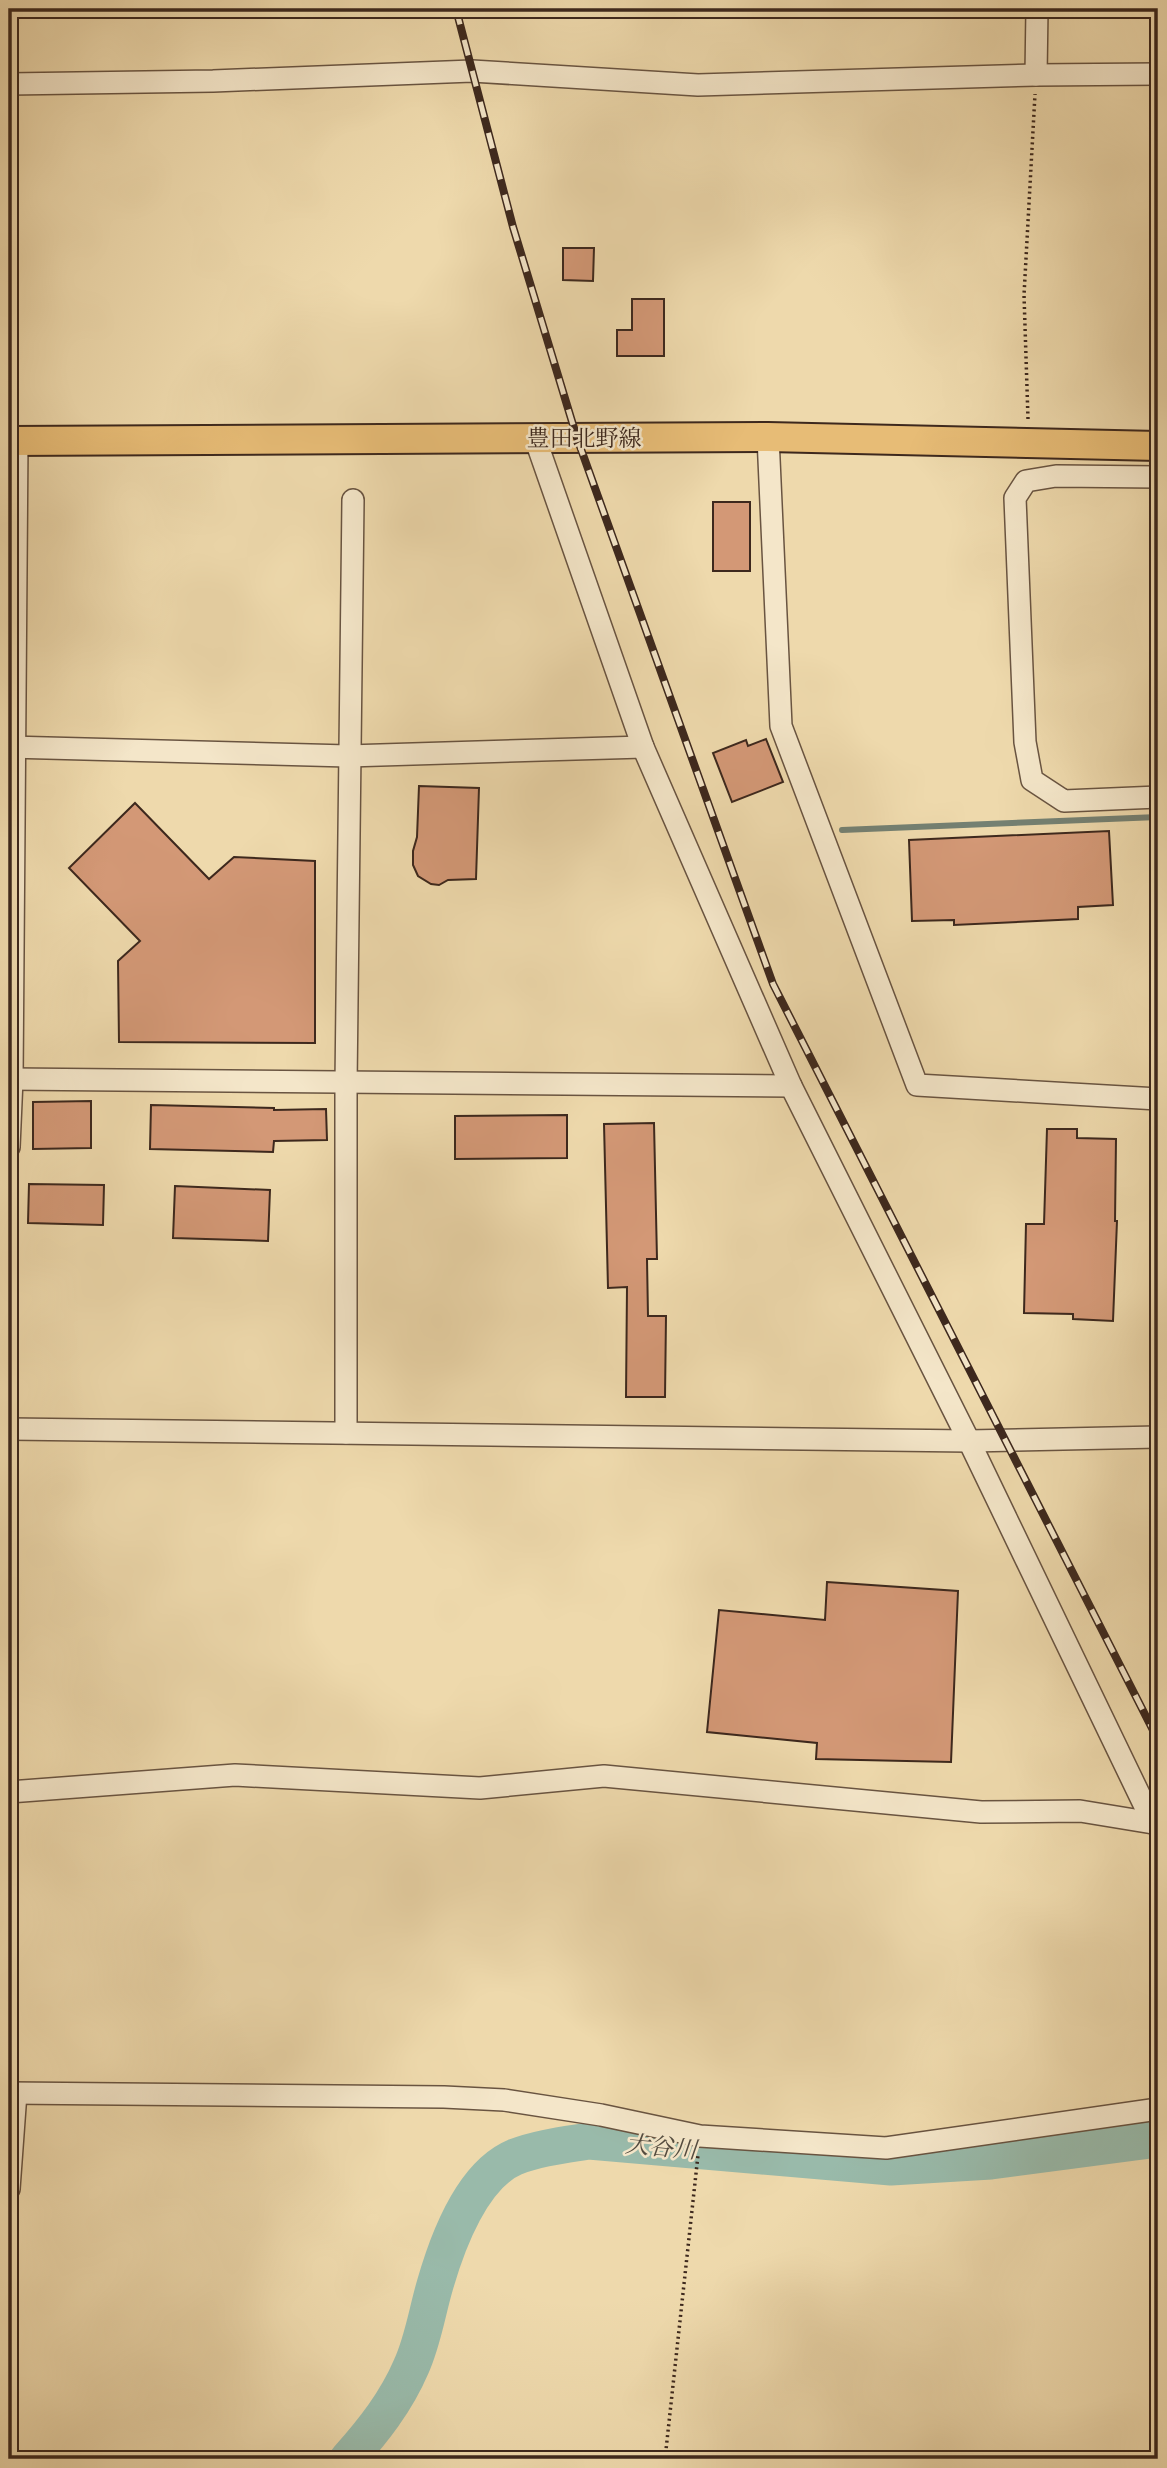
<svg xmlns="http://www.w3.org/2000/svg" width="1167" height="2468" font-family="'IM FELL French Canon','Noto Serif JP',serif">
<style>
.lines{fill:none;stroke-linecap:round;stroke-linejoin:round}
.stream{stroke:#748072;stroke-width:6}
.river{stroke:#99baaa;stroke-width:37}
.building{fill:#d39876;stroke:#3d281d;stroke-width:2}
.minor-casing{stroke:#695441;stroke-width:24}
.major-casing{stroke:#3d281d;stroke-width:32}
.path{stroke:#3d281d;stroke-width:3.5;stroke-dasharray:2 3.5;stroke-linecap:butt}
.minor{stroke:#f4e6c9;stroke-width:21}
.major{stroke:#e7bc76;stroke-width:28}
.rail-casing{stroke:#3d281d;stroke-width:8}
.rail{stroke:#f4e6c9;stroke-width:5;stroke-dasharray:16;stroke-linecap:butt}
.labels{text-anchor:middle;stroke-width:5;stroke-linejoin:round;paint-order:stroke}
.street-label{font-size:23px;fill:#3d281d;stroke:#f4e6c9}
.water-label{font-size:24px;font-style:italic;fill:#544c40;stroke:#f4e6c9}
</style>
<rect width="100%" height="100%" fill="#eed9ac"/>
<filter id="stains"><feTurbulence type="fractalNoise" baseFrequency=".00286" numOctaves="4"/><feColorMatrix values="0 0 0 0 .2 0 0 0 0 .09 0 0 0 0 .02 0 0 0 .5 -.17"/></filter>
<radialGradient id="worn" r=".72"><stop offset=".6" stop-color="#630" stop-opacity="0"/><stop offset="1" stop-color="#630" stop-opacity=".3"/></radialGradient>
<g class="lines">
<path class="stream" d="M842,830L1158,817"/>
<path class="river" d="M348,2459C373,2431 396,2402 411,2367C423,2341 427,2312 435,2285C447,2243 472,2175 515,2157C538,2148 564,2145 589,2141L891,2167L991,2161L1158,2139"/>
</g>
<g class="building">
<path d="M563,248H594L593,281L563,280Z"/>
<path d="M632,299H664V356H617V330H632Z"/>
<rect x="713" y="502" width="37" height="69"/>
<path d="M766,739L783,782L732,802L713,753L746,740L748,746Z"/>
<path d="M419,786L479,788L476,879L448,880L439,885L431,884L418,876L413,865V851L417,837Z"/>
<path d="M135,803L209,879L234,857L315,861V1043L119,1042L118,961L140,941L69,868Z"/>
<path d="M1109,831L1113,905L1078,907V919L954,925V920L912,921L909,840Z"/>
<path d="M91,1101V1148L33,1149V1102Z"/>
<path d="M151,1105L274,1108V1110L326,1109L327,1140L274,1141L273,1152L150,1149Z"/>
<path d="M567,1115V1158L455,1159V1116Z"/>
<path d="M654,1123L657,1259H647L648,1316H666L665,1397H626L627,1287L608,1288L604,1124Z"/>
<path d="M1047,1129H1077V1138L1116,1139L1115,1221H1117L1113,1321L1073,1319V1314L1024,1313L1026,1224H1044Z"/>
<path d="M29,1184L104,1185L103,1225L28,1223Z"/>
<path d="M175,1186L270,1190L268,1241L173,1238Z"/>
<path d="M827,1582L958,1591L951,1762L816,1759L817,1743L707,1732L719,1610L825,1620Z"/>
</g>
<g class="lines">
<defs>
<g id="minor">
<path d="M1036,75L1037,9"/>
<path d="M9,84L213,81L472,71L698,85L1036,75L1158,74"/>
<path d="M768,437L781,726L917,1085L1158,1099"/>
<path d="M535,438L643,747L791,1086L969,1441L1153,1823"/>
<path d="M1158,477L1056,476L1026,481L1015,498L1025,742L1032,780L1064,801L1158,797"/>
<path d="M9,747L348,756L643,747"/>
<path d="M9,1079L791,1086"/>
<path d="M9,1147L12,1079L17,441"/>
<path d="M9,1429L969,1441L1158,1437"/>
<path d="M346,1433V1084L353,500"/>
<path d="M9,1792L235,1775L480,1788L604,1776L981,1812L1080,1811L1153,1823"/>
<path d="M9,2093L444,2097L504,2100L601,2115L700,2136L886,2148L1158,2109"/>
<path d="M9,2189L16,2093"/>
</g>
<path id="major" d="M9,441L768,437L1158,446"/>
</defs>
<use href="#minor" class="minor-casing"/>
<use href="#major" class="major-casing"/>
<g class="path">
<path d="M1028,419L1024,295L1035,94"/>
<path d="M665,2459L698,2155"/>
</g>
<use href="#minor" class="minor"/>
<use href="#major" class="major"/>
<defs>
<path id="rail" d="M456,9L513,227L577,438L773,984L1158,1740"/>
</defs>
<use href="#rail" class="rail-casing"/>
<use href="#rail" class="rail"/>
</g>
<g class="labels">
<g class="street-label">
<text x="584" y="446">豊田北野線</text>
</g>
<g class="water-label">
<text transform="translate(661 2147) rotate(5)" y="8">大谷川</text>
</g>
</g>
<rect width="1167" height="2468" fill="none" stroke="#eed9ac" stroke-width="35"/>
<rect x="10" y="10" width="1146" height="2447" fill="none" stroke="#3d281d" stroke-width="3.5"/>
<rect x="18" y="18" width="1132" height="2433" fill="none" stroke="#3d281d" stroke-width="2"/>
<rect width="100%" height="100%" filter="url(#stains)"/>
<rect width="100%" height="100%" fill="url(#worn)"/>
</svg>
